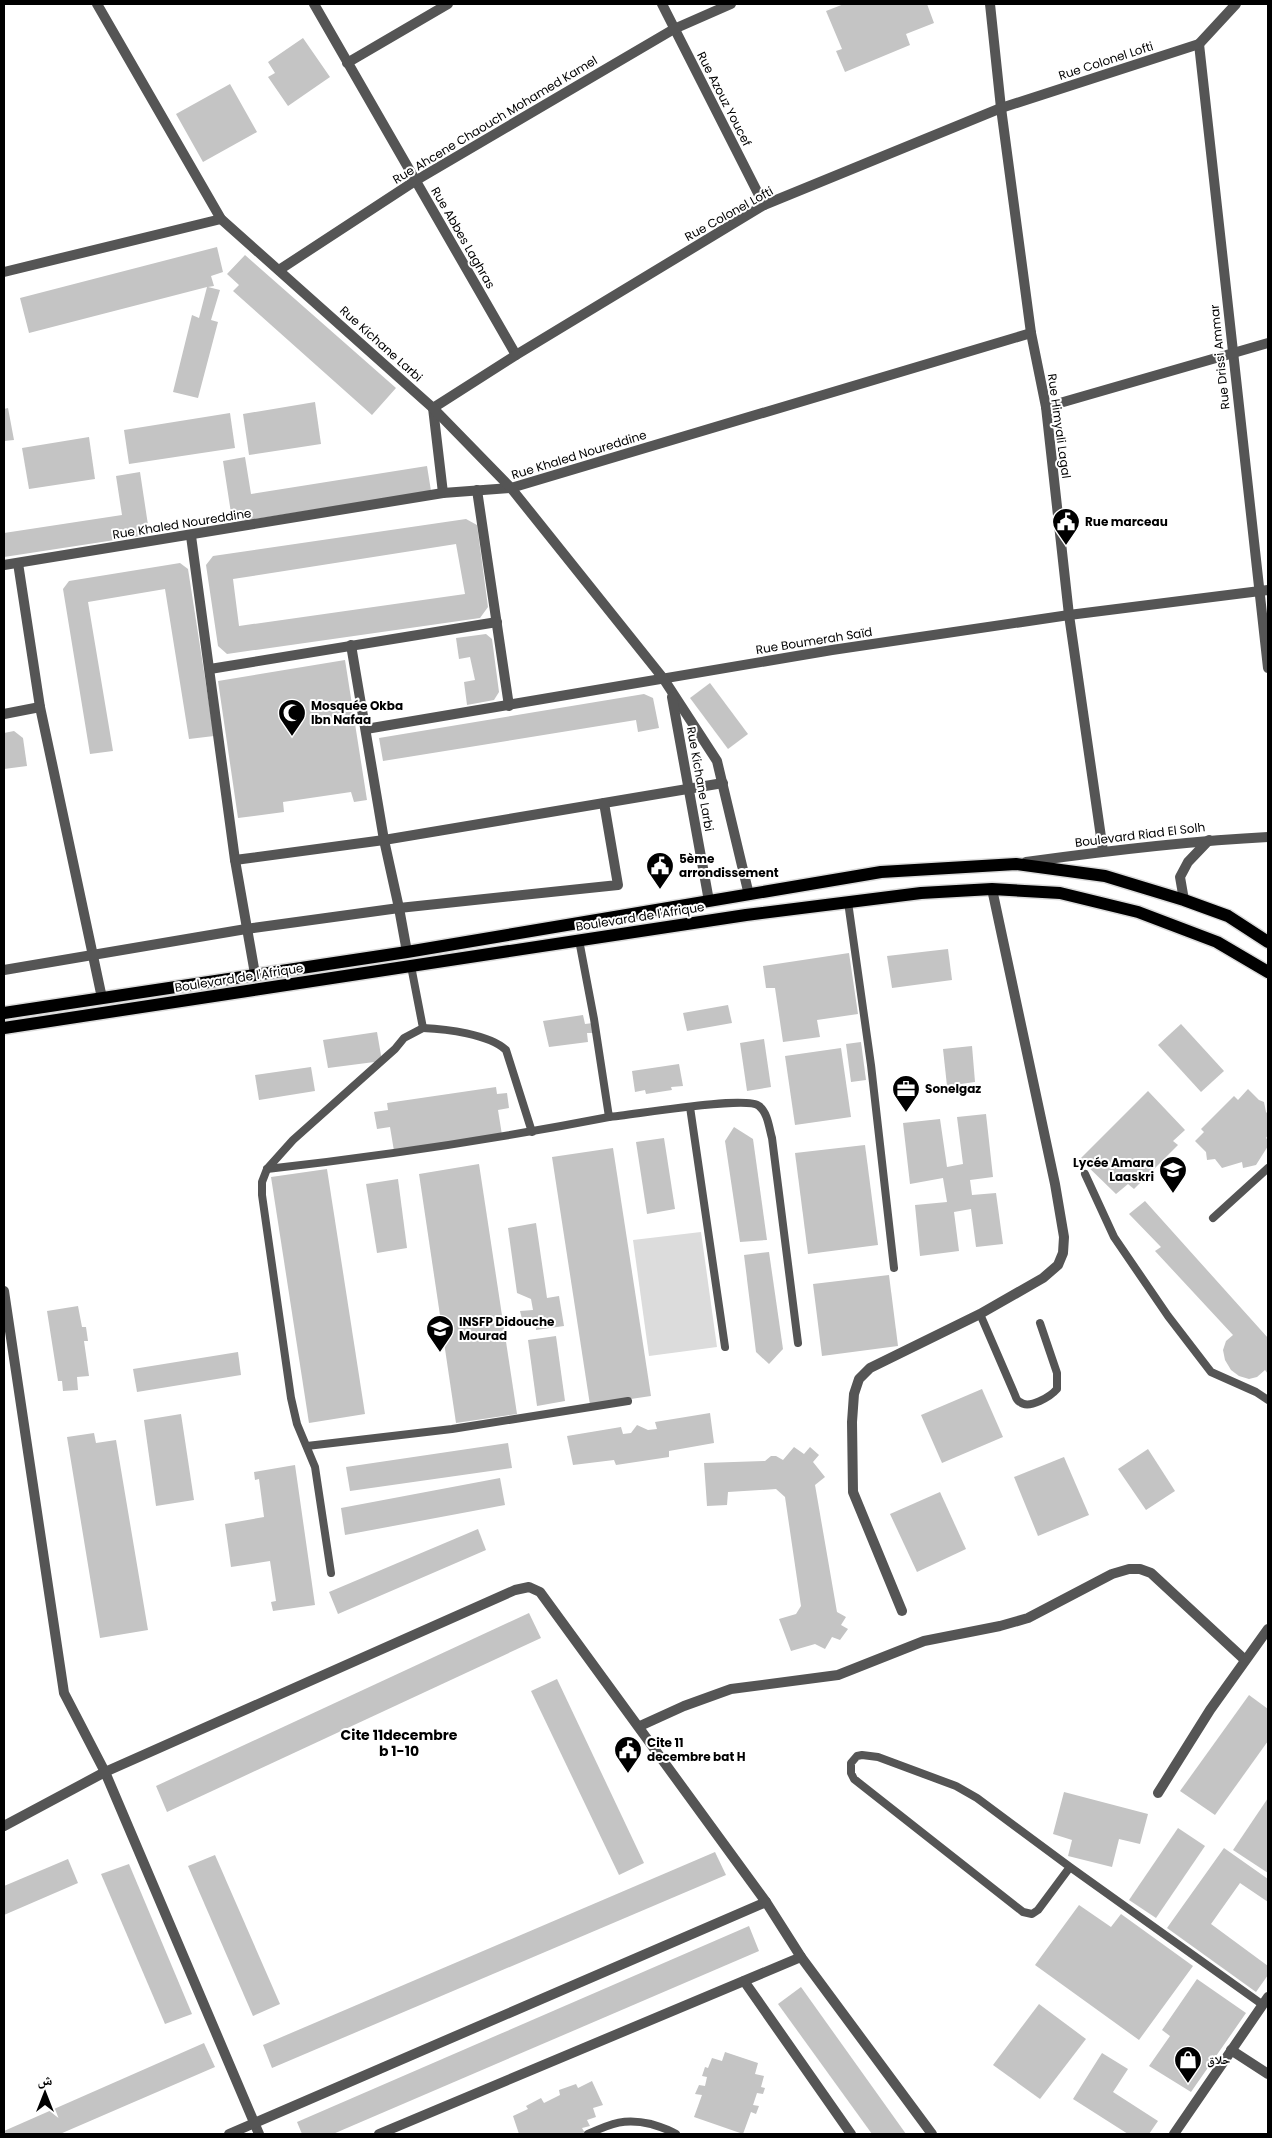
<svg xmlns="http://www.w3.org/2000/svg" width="1272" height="2138" font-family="Poppins,'Noto Naskh Arabic',sans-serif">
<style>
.green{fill:#dcdcdc}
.building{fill:#c4c4c4;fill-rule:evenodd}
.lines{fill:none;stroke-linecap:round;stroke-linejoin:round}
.primary-casing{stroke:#dbdbdb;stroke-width:15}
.service{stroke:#555;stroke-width:8}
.minor{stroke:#555;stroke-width:10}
.tertiary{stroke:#555;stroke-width:10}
.primary{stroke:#000;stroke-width:12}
.labels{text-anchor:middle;stroke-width:4;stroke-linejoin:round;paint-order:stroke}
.street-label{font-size:12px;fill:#000;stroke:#fff}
.poi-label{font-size:12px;font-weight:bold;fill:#000;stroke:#fff;text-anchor:start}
.neighbourhood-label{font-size:14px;font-weight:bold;fill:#000;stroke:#fff}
</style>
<rect width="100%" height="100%" fill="#fff"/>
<path class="green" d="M701,1232L717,1347L649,1356L633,1240Z"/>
<g class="building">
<path d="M844,4H927L934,23L906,34L910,45L845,72L836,51L842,49L826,11Z"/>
<path d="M303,38L330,77L288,106L268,77L275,73L268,62Z"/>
<path d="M230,84L257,132L203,162L176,114Z"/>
<path d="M217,247L223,272L211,276L214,286L208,287L220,290L211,320L218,322L198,398L173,392L192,315L199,318L207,287L29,333L20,298Z"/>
<path d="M245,255L396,388L372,415L233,291L239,285L227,274Z"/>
<path d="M315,402L321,444L249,455L243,414Z"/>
<path d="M8,408L14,440L4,441V409Z"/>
<path d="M230,413L235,448L129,464L124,430Z"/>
<path d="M89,437L95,479L29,489L22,448Z"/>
<path d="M245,457L251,494L427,466L431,491L243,521L231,513L223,461Z"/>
<path d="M140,472L148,525L141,536L4,557V533L122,515L116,476Z"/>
<path d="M466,519L477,525L488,607L480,618L227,654L218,646L206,565L213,556ZM456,544L465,594L239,626L233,579Z"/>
<path d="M180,563L188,569L214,736L189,739L165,589L88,602L113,751L90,754L63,589L69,581Z"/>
<path d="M486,634L492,639L499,692L494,700L467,705L464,682L475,680L470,657L459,659L456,638Z"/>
<path d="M345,660L367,800L354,802L351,792L283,802L284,812L238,818L218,681Z"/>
<path d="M710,683L748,734L728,749L690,698Z"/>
<path d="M644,694L653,698L659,728L638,732L636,720L383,761L379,738Z"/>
<path d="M14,731L23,738L27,766L4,769V733Z"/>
<path d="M948,949L952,980L892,988L887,956Z"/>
<path d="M849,953L858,1014L817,1020L820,1037L783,1042L775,988H766L763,966Z"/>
<path d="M728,1005L732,1023L687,1031L683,1013Z"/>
<path d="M583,1015L585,1024L593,1023L595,1033H587L588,1042L549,1047L543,1021Z"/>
<path d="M1181,1024L1224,1071L1201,1092L1158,1045Z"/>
<path d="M377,1032L382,1061L328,1068L323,1040Z"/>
<path d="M764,1039L771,1087L747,1091L740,1043Z"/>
<path d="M861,1042L866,1080L851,1082L846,1044Z"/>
<path d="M972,1046L975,1082L947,1086L943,1049Z"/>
<path d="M841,1048L851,1117L795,1125L785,1056Z"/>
<path d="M679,1064L683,1086L671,1087L672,1090L646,1094L645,1090L635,1092L632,1071Z"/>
<path d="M311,1067L315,1091L259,1100L255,1075Z"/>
<path d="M496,1087L497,1094L507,1093L509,1108L498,1110L502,1135L394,1151L390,1127L377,1129L374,1112L388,1110L387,1103Z"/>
<path d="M1248,1089L1259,1100L1264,1102L1266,1112L1268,1114V1135L1266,1138L1268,1140V1146L1256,1165L1243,1168L1242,1162L1222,1168L1215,1159L1207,1160L1206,1152L1195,1141L1204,1132L1201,1129L1234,1096L1238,1100Z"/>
<path d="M1148,1091L1185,1130L1173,1141L1178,1145L1134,1189L1128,1184L1116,1194L1080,1159Z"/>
<path d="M986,1114L993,1177L970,1180L972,1195L996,1193L1003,1244L976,1247L971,1209L954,1212L959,1251L920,1256L915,1205L947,1202L943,1178L910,1184L903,1123L940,1119L947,1167L963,1164L957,1117Z"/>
<path d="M734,1127L753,1139L767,1240L740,1242L725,1141Z"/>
<path d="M664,1138L675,1209L647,1214L636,1142Z"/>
<path d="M865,1145L878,1245L808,1254L795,1153Z"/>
<path d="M613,1148L651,1396L590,1405L552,1157Z"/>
<path d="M479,1164L517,1414L456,1423L419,1174Z"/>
<path d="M327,1169L365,1414L309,1423L271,1177Z"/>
<path d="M398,1179L407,1248L377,1253L366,1184Z"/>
<path d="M1145,1201L1268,1338V1374L1265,1370L1257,1377L1249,1379L1239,1376L1231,1370L1225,1360L1223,1350L1226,1341L1233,1335L1155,1251L1161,1247L1129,1214Z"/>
<path d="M536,1223L547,1298L559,1296L564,1326L536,1330V1325L524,1327L520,1311L533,1310L531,1299L517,1293L508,1228Z"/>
<path d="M769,1252L783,1349L769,1364L756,1352L744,1255Z"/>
<path d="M889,1275L898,1346L822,1356L813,1284Z"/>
<path d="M78,1306L82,1327H86L88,1341H84L89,1376L77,1377L78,1390L63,1391L62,1381H58L47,1311Z"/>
<path d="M556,1336L565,1401L537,1406L528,1340Z"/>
<path d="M238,1352L241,1375L137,1392L133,1369Z"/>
<path d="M982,1389L1003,1437L942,1463L921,1415Z"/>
<path d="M710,1413L714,1443L669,1451V1457L616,1465L614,1460L573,1465L567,1436L621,1427L623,1434L631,1433L637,1425L648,1430L657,1429L655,1422Z"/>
<path d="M181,1414L194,1500L156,1506L144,1420Z"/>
<path d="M94,1433L96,1443L116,1440L148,1630L100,1638L67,1437Z"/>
<path d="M508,1443L512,1468L350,1491L346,1467Z"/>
<path d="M794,1447L804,1454L810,1447L819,1455L813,1462L825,1477L815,1485L837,1612L846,1617L841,1625L848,1629L840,1640L832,1637L825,1649L815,1644L791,1651L779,1619L796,1614L801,1606L785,1497L776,1489L728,1492L727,1505L707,1506L704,1463L765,1461L771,1456H776L783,1460Z"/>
<path d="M1148,1449L1175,1491L1146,1510L1118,1469Z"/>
<path d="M1064,1457L1089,1515L1038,1536L1014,1477Z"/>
<path d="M295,1465L315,1605L273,1611L271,1602L276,1601L270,1561L231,1567L225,1524L264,1517L259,1479L255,1480L254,1472Z"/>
<path d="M500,1478L505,1505L345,1535L341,1508Z"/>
<path d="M940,1492L966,1549L917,1572L890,1514Z"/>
<path d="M478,1529L486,1550L338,1614L329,1592Z"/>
<path d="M529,1613L541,1638L167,1812L156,1786Z"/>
<path d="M557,1679L644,1863L619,1875L531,1691Z"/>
<path d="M1249,1695L1268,1709V1741L1215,1815L1180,1791Z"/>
<path d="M1064,1792L1148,1814L1140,1844L1119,1839L1112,1867L1068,1856L1072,1840L1053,1834Z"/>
<path d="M1268,1798V1873L1233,1850Z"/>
<path d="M1178,1828L1205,1846L1156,1918L1129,1900Z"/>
<path d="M1224,1848L1268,1879V1902L1240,1883L1211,1924L1268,1966V1975L1256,1992L1167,1928Z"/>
<path d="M715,1852L726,1875L272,2068L263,2045Z"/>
<path d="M215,1855L280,2004L253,2016L188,1866Z"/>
<path d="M68,1859L78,1883L4,1915V1886Z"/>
<path d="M129,1864L192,2014L165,2024L101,1874Z"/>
<path d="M1079,1905L1111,1927L1121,1914L1193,1966L1139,2040L1035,1965Z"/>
<path d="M749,1926L759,1951L333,2134H302L297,2122Z"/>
<path d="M1197,1979L1246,2013L1191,2092L1149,2066L1170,2036L1162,2030Z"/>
<path d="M801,1987L906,2134H872L778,2004Z"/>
<path d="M1039,2004L1086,2039L1040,2099L993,2065Z"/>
<path d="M204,2043L215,2067L60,2134H4V2131Z"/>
<path d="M725,2052L758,2063L755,2074L764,2076L761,2087L765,2088L763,2094L757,2093L753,2105L759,2106L756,2114L751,2112L743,2134L694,2117L702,2095L695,2094L699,2085L705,2086L707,2077L702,2076L705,2067L708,2068L712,2058L722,2061Z"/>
<path d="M1102,2053L1128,2069L1113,2092L1158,2121L1149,2134H1128L1073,2099Z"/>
<path d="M592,2081L603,2105L593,2108L596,2117L587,2120L590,2126L582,2128L585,2133L519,2134L513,2116L528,2109L526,2106L541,2098L544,2103L560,2095L559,2090L576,2084L578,2088Z"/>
</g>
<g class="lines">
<defs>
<g id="primary">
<path d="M4,1013L407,952L881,872L1016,864L1105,876L1184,900L1228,916L1268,942"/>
<path d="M4,1028L746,915L921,893L992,889L1060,893L1138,912L1217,942L1268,972"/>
</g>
</defs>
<use href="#primary" class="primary-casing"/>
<g class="service">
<path d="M848,902L871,1065L894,1268"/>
<path d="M579,940L594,1019L609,1117C633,1115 746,1095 759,1106C768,1113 769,1128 772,1138L798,1343"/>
<path d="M423,1028C446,1029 489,1034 506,1050L532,1132"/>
<path d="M690,1107L725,1347"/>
<path d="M267,1169C382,1156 496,1139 609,1117"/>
<path d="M1085,1174L1114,1237L1168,1316L1211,1372L1256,1392L1268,1400"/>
<path d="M1213,1218L1268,1168"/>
<path d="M980,1314L1015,1395C1016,1398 1017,1401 1020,1402C1029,1410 1051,1396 1057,1389V1373L1040,1323"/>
<path d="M307,1446L452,1429L628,1401"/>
<path d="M331,1573L315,1467L297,1424L291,1398L262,1195V1182L267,1169L293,1140L395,1049L404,1038L423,1028L411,966"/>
<path d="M1070,1867L1038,1910L1032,1914L1023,1912L854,1779L851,1773V1763L857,1756L862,1755L878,1757L956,1786L977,1798L1070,1867L1263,2005"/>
<path d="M588,2134C612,2123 625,2118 651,2124C661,2127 668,2129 676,2134"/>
</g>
<g class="minor">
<path d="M314,4L516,355"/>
<path d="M662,4L764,205"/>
<path d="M990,4L1001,108L1031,333L1046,407L1069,615L1103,851"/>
<path d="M1199,44L1268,668"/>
<path d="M347,63L448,4"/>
<path d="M1046,407L1268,343"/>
<path d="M477,490L509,706"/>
<path d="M443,493L433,408L516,355L764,205L1001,108L1199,44L1236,4"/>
<path d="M191,536L235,860L255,974"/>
<path d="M18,563L40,707L102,998"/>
<path d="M4,565L443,493L511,488L1031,333"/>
<path d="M351,645L384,840L399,908L407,952"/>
<path d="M210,669L497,622"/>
<path d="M4,714L40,707"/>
<path d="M366,729L832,650L1069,615L1268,590"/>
<path d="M235,860L384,840L723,783"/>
<path d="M1026,862C1106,851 1187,841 1268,837"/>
<path d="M1184,900L1180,877L1188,862L1209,840"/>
<path d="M4,970L246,929L399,908L618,885L604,803"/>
<path d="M4,1291L64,1693L105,1772L259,2134"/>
<path d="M902,1611L853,1492L852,1422L854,1394L859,1379L870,1368L980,1314L1043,1278L1058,1265L1063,1253L1064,1237L1055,1184L992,889"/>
<path d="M640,1726L684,1706L731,1689L838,1675L924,1641L1000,1626L1028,1618L1112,1574L1129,1569H1140L1151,1573L1245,1660"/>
<path d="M1158,1793L1210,1710L1268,1629"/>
<path d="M4,1826L105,1772L515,1590L529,1587L540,1592L766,1902L801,1957L932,2134"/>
<path d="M744,1981L851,2134"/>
<path d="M1231,2050L1268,2074"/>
<path d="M229,2134L766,1902"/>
<path d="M379,2134L801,1957"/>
</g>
<g class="tertiary">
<path d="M97,4L221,219L433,408L511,488L663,678L717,761L749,895"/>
<path d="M279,270L415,181L674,29L731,4"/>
<path d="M4,272L221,219"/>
<path d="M672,697L709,901"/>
<path d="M1174,2134L1268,1997"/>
</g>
<use href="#primary" class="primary"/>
</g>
<defs>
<symbol id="civic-pin" viewBox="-11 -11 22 30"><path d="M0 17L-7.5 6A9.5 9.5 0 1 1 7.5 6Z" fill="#000" stroke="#fff"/><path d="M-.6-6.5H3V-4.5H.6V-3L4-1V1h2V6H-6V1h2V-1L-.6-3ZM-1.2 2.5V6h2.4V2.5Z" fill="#fff"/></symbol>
<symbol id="mosque-pin" viewBox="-11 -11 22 30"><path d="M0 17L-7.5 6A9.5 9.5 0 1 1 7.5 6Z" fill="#000" stroke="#fff"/><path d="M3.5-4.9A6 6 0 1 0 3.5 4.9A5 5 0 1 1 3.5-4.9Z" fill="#fff"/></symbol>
<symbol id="office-pin" viewBox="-11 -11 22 30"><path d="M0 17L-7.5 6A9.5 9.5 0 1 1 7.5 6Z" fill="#000" stroke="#fff"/><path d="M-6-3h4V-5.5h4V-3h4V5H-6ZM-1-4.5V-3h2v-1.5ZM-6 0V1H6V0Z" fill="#fff"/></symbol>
<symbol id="school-pin" viewBox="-11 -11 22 30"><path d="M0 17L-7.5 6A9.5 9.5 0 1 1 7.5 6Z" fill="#000" stroke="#fff"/><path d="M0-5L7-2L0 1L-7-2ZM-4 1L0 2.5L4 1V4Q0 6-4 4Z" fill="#fff"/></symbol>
<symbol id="university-pin" viewBox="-11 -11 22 30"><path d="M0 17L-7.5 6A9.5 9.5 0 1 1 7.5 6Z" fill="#000" stroke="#fff"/><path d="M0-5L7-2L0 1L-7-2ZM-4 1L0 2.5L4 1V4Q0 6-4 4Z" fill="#fff"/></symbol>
<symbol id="shop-pin" viewBox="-11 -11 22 30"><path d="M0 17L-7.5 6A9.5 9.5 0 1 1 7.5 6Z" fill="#000" stroke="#fff"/><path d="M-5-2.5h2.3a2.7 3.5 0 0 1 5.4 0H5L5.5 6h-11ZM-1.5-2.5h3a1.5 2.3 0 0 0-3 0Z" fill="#fff"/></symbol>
</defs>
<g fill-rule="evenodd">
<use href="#civic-pin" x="1050" y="506" width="32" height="43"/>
<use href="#mosque-pin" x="276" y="697" width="32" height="43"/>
<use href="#civic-pin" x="644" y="850" width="32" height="43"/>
<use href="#office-pin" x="890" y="1073" width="32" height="43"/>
<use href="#school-pin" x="1157" y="1154" width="32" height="43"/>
<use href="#university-pin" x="424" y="1313" width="32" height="43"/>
<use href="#civic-pin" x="612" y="1734" width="32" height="43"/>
<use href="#shop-pin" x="1172" y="2044" width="32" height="43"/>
</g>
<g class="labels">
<g class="street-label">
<text transform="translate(1106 61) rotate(-18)" y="4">Rue Colonel Lofti</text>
<text transform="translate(724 99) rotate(63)" y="4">Rue Azouz Youcef</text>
<text transform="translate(495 120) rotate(-31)" y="4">Rue Ahcene Chaouch Mohamed Kamel</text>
<text transform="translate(729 214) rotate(-29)" y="4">Rue Colonel Lofti</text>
<text transform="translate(463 238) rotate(60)" y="4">Rue Abbes Laghras</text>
<text transform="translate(381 344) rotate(42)" y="4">Rue Kichane Larbi</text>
<text transform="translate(1220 357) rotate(-96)" y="4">Rue Drissi Ammar</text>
<text transform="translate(1059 426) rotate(82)" y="4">Rue Himyali Lagal</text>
<text transform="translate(579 455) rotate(-17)" y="4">Rue Khaled Noureddine</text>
<text transform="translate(182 524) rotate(-9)" y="4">Rue Khaled Noureddine</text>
<text transform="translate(814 641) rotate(-9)" y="4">Rue Boumerah Saïd</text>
<text transform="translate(700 779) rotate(80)" y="4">Rue Kichane Larbi</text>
<text transform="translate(1140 835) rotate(-7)" y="4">Boulevard Riad El Solh</text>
<text transform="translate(640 917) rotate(-9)" y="4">Boulevard de l'Afrique</text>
<text transform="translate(239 978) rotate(-9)" y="4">Boulevard de l'Afrique</text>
</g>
<g class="poi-label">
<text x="1085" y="526">Rue marceau</text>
<text x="311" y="710">Mosquée Okba<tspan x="311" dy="14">Ibn Nafaa</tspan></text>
<text x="679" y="863">5ème<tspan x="679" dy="14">arrondissement</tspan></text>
<text x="925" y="1093">Sonelgaz</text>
<text x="1154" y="1167" text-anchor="end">Lycée Amara<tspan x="1154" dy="14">Laaskri</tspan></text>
<text x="459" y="1326">INSFP Didouche<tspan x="459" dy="14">Mourad</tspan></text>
<text x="647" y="1747">Cite 11<tspan x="647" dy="14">decembre bat H</tspan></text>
<text x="1207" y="2064">حلاق</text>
</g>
<g class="neighbourhood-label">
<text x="399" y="1740">Cite 11decembre<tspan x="399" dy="16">b 1-10</tspan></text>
</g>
</g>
<rect width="1272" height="2138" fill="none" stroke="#000000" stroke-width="10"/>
<g transform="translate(45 2093)" stroke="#ffffff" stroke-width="4" paint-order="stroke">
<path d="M0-4L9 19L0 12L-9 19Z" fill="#000000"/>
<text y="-8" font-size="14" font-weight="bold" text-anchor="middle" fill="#000000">ش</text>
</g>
</svg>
